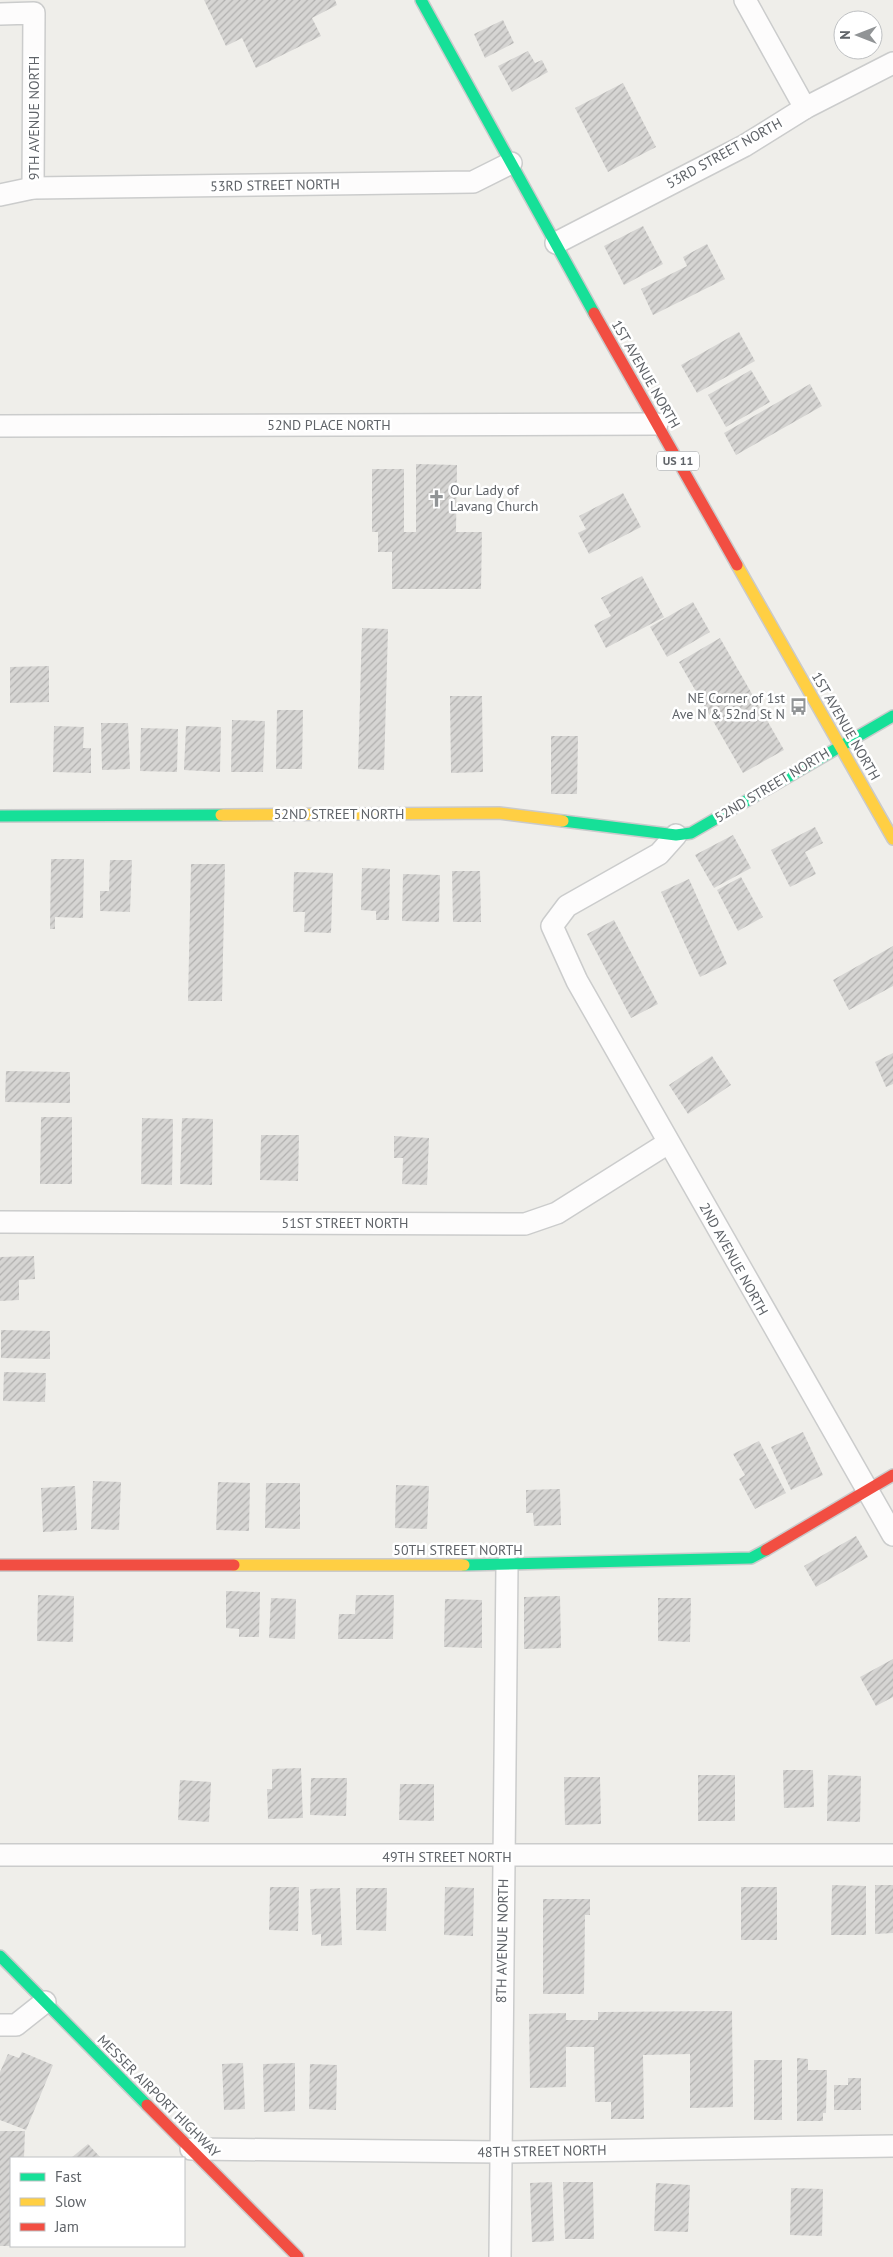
<svg xmlns="http://www.w3.org/2000/svg" width="893" height="2257" font-family="'PT Sans',sans-serif">
<style>
.building{fill:url(#building-hatch)}
.lines{fill:none;stroke-linecap:round;stroke-linejoin:round}
.street-casing{stroke:#cbcccc;stroke-width:24}
.fast-casing{stroke:#cacacb;stroke-width:14}
.slow-casing{stroke:#cacacb;stroke-width:14}
.jam-casing{stroke:#cacacb;stroke-width:14}
.street{stroke:#fdfcfc;stroke-width:21}
.fast{stroke:#16e098;stroke-width:11}
.slow{stroke:#ffcf43;stroke-width:11}
.jam{stroke:#f24e42;stroke-width:11}
.labels{text-anchor:middle;stroke-width:5;stroke-linejoin:round;paint-order:stroke}
.shield{fill:#fff;stroke:#8f9295;stroke-width:1}
.shield-label{font-size:12px;font-weight:bold;fill:#5f6368}
.street-label{font-size:14px;fill:#5f6368;stroke:#fff}
.poi-label{font-size:14px;fill:#5f6368;stroke:#fff;text-anchor:start}
</style>
<defs>
<pattern id="building-hatch" width="6" height="6" patternUnits="userSpaceOnUse" patternTransform="scale(1.25)"><rect width="6" height="6" fill="#d6d5d3"/><path d="M-1 1l2-2M0 6l6-6M5 7l2-2" fill="none" stroke="#b1b0af"/></pattern>
</defs>
<rect width="100%" height="100%" fill="#efeeea"/>
<g class="building">
<path d="M204,0H335L337,5L312,18L321,36L256,68L242,38L226,46Z"/>
<path d="M503,20L514,43L485,58L474,34Z"/>
<path d="M528,51L535,63L542,60L548,72L512,92L498,66Z"/>
<path d="M623,83L656,147L608,172L575,108Z"/>
<path d="M643,226L663,264L624,285L604,246Z"/>
<path d="M707,244L725,279L653,315L641,289L687,266L683,257Z"/>
<path d="M739,332L755,361L697,393L681,365Z"/>
<path d="M751,370L770,402L726,427L708,395Z"/>
<path d="M810,384L822,406L736,455L724,433Z"/>
<path d="M416,464L457,465L456,532H482L481,589H392V552H378V532H372V469H404V532H416Z"/>
<path d="M623,493L641,527L589,554L578,533L586,529L579,516Z"/>
<path d="M642,576L664,617L606,648L594,625L611,616L601,598Z"/>
<path d="M693,602L710,632L667,657L650,627Z"/>
<path d="M362,628L388,629L384,770L358,769Z"/>
<path d="M720,638L784,750L743,773L679,662Z"/>
<path d="M49,666V702L10,703V667Z"/>
<path d="M450,696H482L483,772L451,773Z"/>
<path d="M277,710H303L302,769H276Z"/>
<path d="M232,720L265,721L263,772H231Z"/>
<path d="M101,723H128L130,769L102,770Z"/>
<path d="M54,726L84,727L83,748H91V773L53,772Z"/>
<path d="M186,726L221,727L220,772L184,770Z"/>
<path d="M141,728L178,729L177,772L140,771Z"/>
<path d="M551,736H578L577,794H551Z"/>
<path d="M815,827L823,843L805,852L816,874L790,887L771,850Z"/>
<path d="M733,835L751,868L714,888L695,855Z"/>
<path d="M51,859H84L83,918L55,917V929H50Z"/>
<path d="M110,860H132L130,912L100,911V891H109Z"/>
<path d="M191,864H225L222,1001H188Z"/>
<path d="M362,868L390,869L389,920H376V911L361,910Z"/>
<path d="M452,871H480L481,922H453Z"/>
<path d="M294,872L333,873L331,933L304,932L305,912H293Z"/>
<path d="M403,874L440,875L439,922L402,921Z"/>
<path d="M741,877L763,917L738,931L717,890Z"/>
<path d="M689,879L727,964L700,977L661,892Z"/>
<path d="M614,920L658,1004L631,1018L587,934Z"/>
<path d="M893,946V986L849,1010L833,980Z"/>
<path d="M893,1053V1084L886,1087L875,1062Z"/>
<path d="M712,1056L731,1085L688,1114L669,1085Z"/>
<path d="M6,1071L70,1072V1103L5,1102Z"/>
<path d="M41,1117H72V1184H40Z"/>
<path d="M142,1118L173,1119L172,1185L141,1184Z"/>
<path d="M182,1118L213,1119L212,1185L180,1184Z"/>
<path d="M261,1135H299L298,1181L260,1180Z"/>
<path d="M394,1136L429,1138L427,1185L402,1184L403,1158H394Z"/>
<path d="M34,1256L35,1279L19,1280V1300L0,1301V1257Z"/>
<path d="M1,1330L50,1331V1359L1,1358Z"/>
<path d="M4,1372L46,1373L45,1402L3,1401Z"/>
<path d="M803,1432L823,1475L791,1490L771,1447Z"/>
<path d="M759,1441L786,1493L755,1509L739,1479L745,1475L733,1454Z"/>
<path d="M93,1481L121,1482L119,1530L91,1529Z"/>
<path d="M218,1482L250,1483L249,1531L216,1530Z"/>
<path d="M266,1483H300V1529L265,1528Z"/>
<path d="M396,1485L429,1486L427,1529L395,1528Z"/>
<path d="M75,1486L77,1530L43,1532L41,1488Z"/>
<path d="M560,1489L561,1525L534,1526L533,1513H526V1490Z"/>
<path d="M856,1536L868,1557L816,1587L804,1566Z"/>
<path d="M226,1591L260,1592L259,1637H239V1629L226,1628Z"/>
<path d="M38,1595L74,1596L73,1642L37,1641Z"/>
<path d="M356,1595H394L393,1639H338L339,1614H355Z"/>
<path d="M560,1596L561,1648L524,1649V1597Z"/>
<path d="M271,1598L296,1599L295,1639L269,1638Z"/>
<path d="M658,1598H691L690,1642L658,1641Z"/>
<path d="M445,1599L482,1600V1648L444,1647Z"/>
<path d="M893,1659V1697L876,1706L860,1677Z"/>
<path d="M301,1768L303,1818L268,1819L267,1789H272V1769Z"/>
<path d="M783,1770H813L814,1807L784,1808Z"/>
<rect x="698" y="1775" width="37" height="46"/>
<path d="M828,1775L861,1776L860,1822L827,1821Z"/>
<path d="M564,1777H600L601,1824L565,1825Z"/>
<path d="M311,1778H347L346,1816L310,1815Z"/>
<path d="M180,1780L211,1782L209,1822L178,1820Z"/>
<path d="M400,1784H434V1821L399,1820Z"/>
<path d="M832,1885L866,1886V1935H831Z"/>
<path d="M875,1885H893V1933L875,1934Z"/>
<path d="M270,1887H299L298,1931L269,1930Z"/>
<path d="M445,1887L474,1888L473,1936L444,1935Z"/>
<rect x="741" y="1887" width="36" height="53"/>
<path d="M340,1888L342,1945L321,1946V1934L312,1935L310,1889Z"/>
<path d="M356,1888H387L386,1931L356,1930Z"/>
<path d="M543,1899H590V1915H585L584,1994H543Z"/>
<path d="M732,2011L733,2107L690,2108V2054L643,2055L644,2119H611V2102H595L594,2047H566V2087L530,2088L529,2014L566,2013V2020H598V2012Z"/>
<path d="M22,2052L53,2065L26,2130L0,2120V2072L8,2054L19,2058Z"/>
<path d="M797,2058L808,2059V2070H827L826,2113H823V2121H797Z"/>
<rect x="754" y="2060" width="28" height="60"/>
<path d="M243,2063L245,2109L224,2110L222,2064Z"/>
<path d="M295,2063V2111L264,2112L263,2064Z"/>
<path d="M310,2064L337,2065L336,2110L309,2109Z"/>
<path d="M848,2078H861V2110H834V2085H848Z"/>
<path d="M0,2131H25L24,2158H11V2246H0Z"/>
<path d="M88,2144L101,2158H71Z"/>
<path d="M552,2182L554,2241L532,2242L530,2183Z"/>
<path d="M563,2182H593L594,2239H565Z"/>
<path d="M656,2183L690,2185L688,2232L654,2231Z"/>
<path d="M791,2188L823,2189L822,2236L790,2235Z"/>
</g>
<g class="lines">
<defs>
<g id="street">
<path d="M745,0L805,108"/>
<path d="M0,14L34,13L33,188"/>
<path d="M0,195L33,188L473,182L511,163"/>
<path d="M556,243L744,146L805,108L893,63"/>
<path d="M0,426L657,424"/>
<path d="M676,835L659,854L567,906L552,926L577,981L893,1535"/>
<path d="M0,1222L525,1224L557,1213L668,1143"/>
<path d="M0,1855H893"/>
<path d="M0,2025H16L45,2002"/>
<path d="M191,2149L500,2152L893,2146"/>
<path d="M500,2257L507,1565"/>
</g>
<g id="fast">
<path d="M421,0L594,313"/>
<path d="M0,816L221,815"/>
<path d="M563,821L676,835L691,833L893,716"/>
<path d="M464,1565L751,1558L766,1550"/>
<path d="M0,1956L147,2105"/>
</g>
<g id="slow">
<path d="M737,565L893,839"/>
<path d="M221,815L499,813L563,821"/>
<path d="M234,1565H464"/>
</g>
<g id="jam">
<path d="M594,313L737,565"/>
<path d="M766,1550L893,1475"/>
<path d="M0,1565H234"/>
<path d="M147,2105L298,2257"/>
</g>
</defs>
<use href="#street" class="street-casing"/>
<use href="#fast" class="fast-casing"/>
<use href="#slow" class="slow-casing"/>
<use href="#jam" class="jam-casing"/>
<use href="#street" class="street"/>
<use href="#fast" class="fast"/>
<use href="#slow" class="slow"/>
<use href="#jam" class="jam"/>
</g>
<defs>
<symbol id="church-bare" viewBox="-9 -9 18 18"><path d="M-1.2-6h2.4v3.5h3.3v2.4h-3.3V6h-2.4V-.1h-3.3v-2.4h3.3Z" fill="#919496" stroke="#fff" stroke-width="2.5" paint-order="stroke"/></symbol>
<symbol id="bus-bare" viewBox="-9 -9 18 18"><path d="M-5-6H5V4H4V6H2V4H-2V6H-4V4H-5ZM-3.5-4V0h7V-4ZM-3.5 1.2v1.5H-2V1.2ZM2 1.2v1.5H3.5V1.2Z" fill="#919496" stroke="#fff" stroke-width="2.5" paint-order="stroke"/></symbol>
</defs>
<g fill-rule="evenodd">
<use href="#church-bare" x="424" y="486" width="25" height="25"/>
<use href="#bus-bare" x="786" y="694" width="25" height="25"/>
</g>
<g class="labels">
<rect class="shield" x="657" y="451.5" width="42" height="19" rx="4"/>
<g class="shield-label">
<text x="678" y="465">US 11</text>
</g>
<g class="street-label">
<text transform="translate(34 118) rotate(-90)" y="5">9TH AVENUE NORTH</text>
<text transform="translate(724 153) rotate(-29)" y="5">53RD STREET NORTH</text>
<text transform="translate(275 185) rotate(-1)" y="5">53RD STREET NORTH</text>
<text transform="translate(646 374) rotate(60)" y="5">1ST AVENUE NORTH</text>
<text x="329" y="430">52ND PLACE NORTH</text>
<text transform="translate(846 726) rotate(60)" y="5">1ST AVENUE NORTH</text>
<text transform="translate(772 785) rotate(-31)" y="5">52ND STREET NORTH</text>
<text x="339" y="819">52ND STREET NORTH</text>
<text x="345" y="1228">51ST STREET NORTH</text>
<text transform="translate(734 1259) rotate(61)" y="5">2ND AVENUE NORTH</text>
<text x="458" y="1555">50TH STREET NORTH</text>
<text x="447" y="1862">49TH STREET NORTH</text>
<text transform="translate(502 1941) rotate(-89)" y="5">8TH AVENUE NORTH</text>
<text transform="translate(159 2096) rotate(45)" y="5">MESSER AIRPORT HIGHWAY</text>
<text transform="translate(542 2151) rotate(-1)" y="5">48TH STREET NORTH</text>
</g>
<g class="poi-label">
<text x="450" y="495">Our Lady of<tspan x="450" dy="16">Lavang Church</tspan></text>
<text x="785" y="703" text-anchor="end">NE Corner of 1st<tspan x="785" dy="16">Ave N &amp; 52nd St N</tspan></text>
</g>
</g>
<rect x="10" y="2157" width="175" height="90" fill="#ffffff" stroke="#bfc1c3"/>
<rect x="20" y="2173" width="25" height="8" fill="#16e098" stroke="#bfc1c3"/>
<text x="55" y="2182" font-size="15" fill="#5f6368">Fast</text>
<rect x="20" y="2198" width="25" height="8" fill="#ffcf43" stroke="#bfc1c3"/>
<text x="55" y="2207" font-size="15" fill="#5f6368">Slow</text>
<rect x="20" y="2223" width="25" height="8" fill="#f24e42" stroke="#bfc1c3"/>
<text x="55" y="2232" font-size="15" fill="#5f6368">Jam</text>
<g transform="translate(858 35) rotate(270)"><circle r="24" fill="#ffffff" stroke="#bfc1c3"/>
<path d="M0-4L9 19L0 12L-9 19Z" fill="#919496"/>
<text y="-8" font-size="14" font-weight="bold" text-anchor="middle" fill="#5f6368">N</text>
</g>
</svg>
